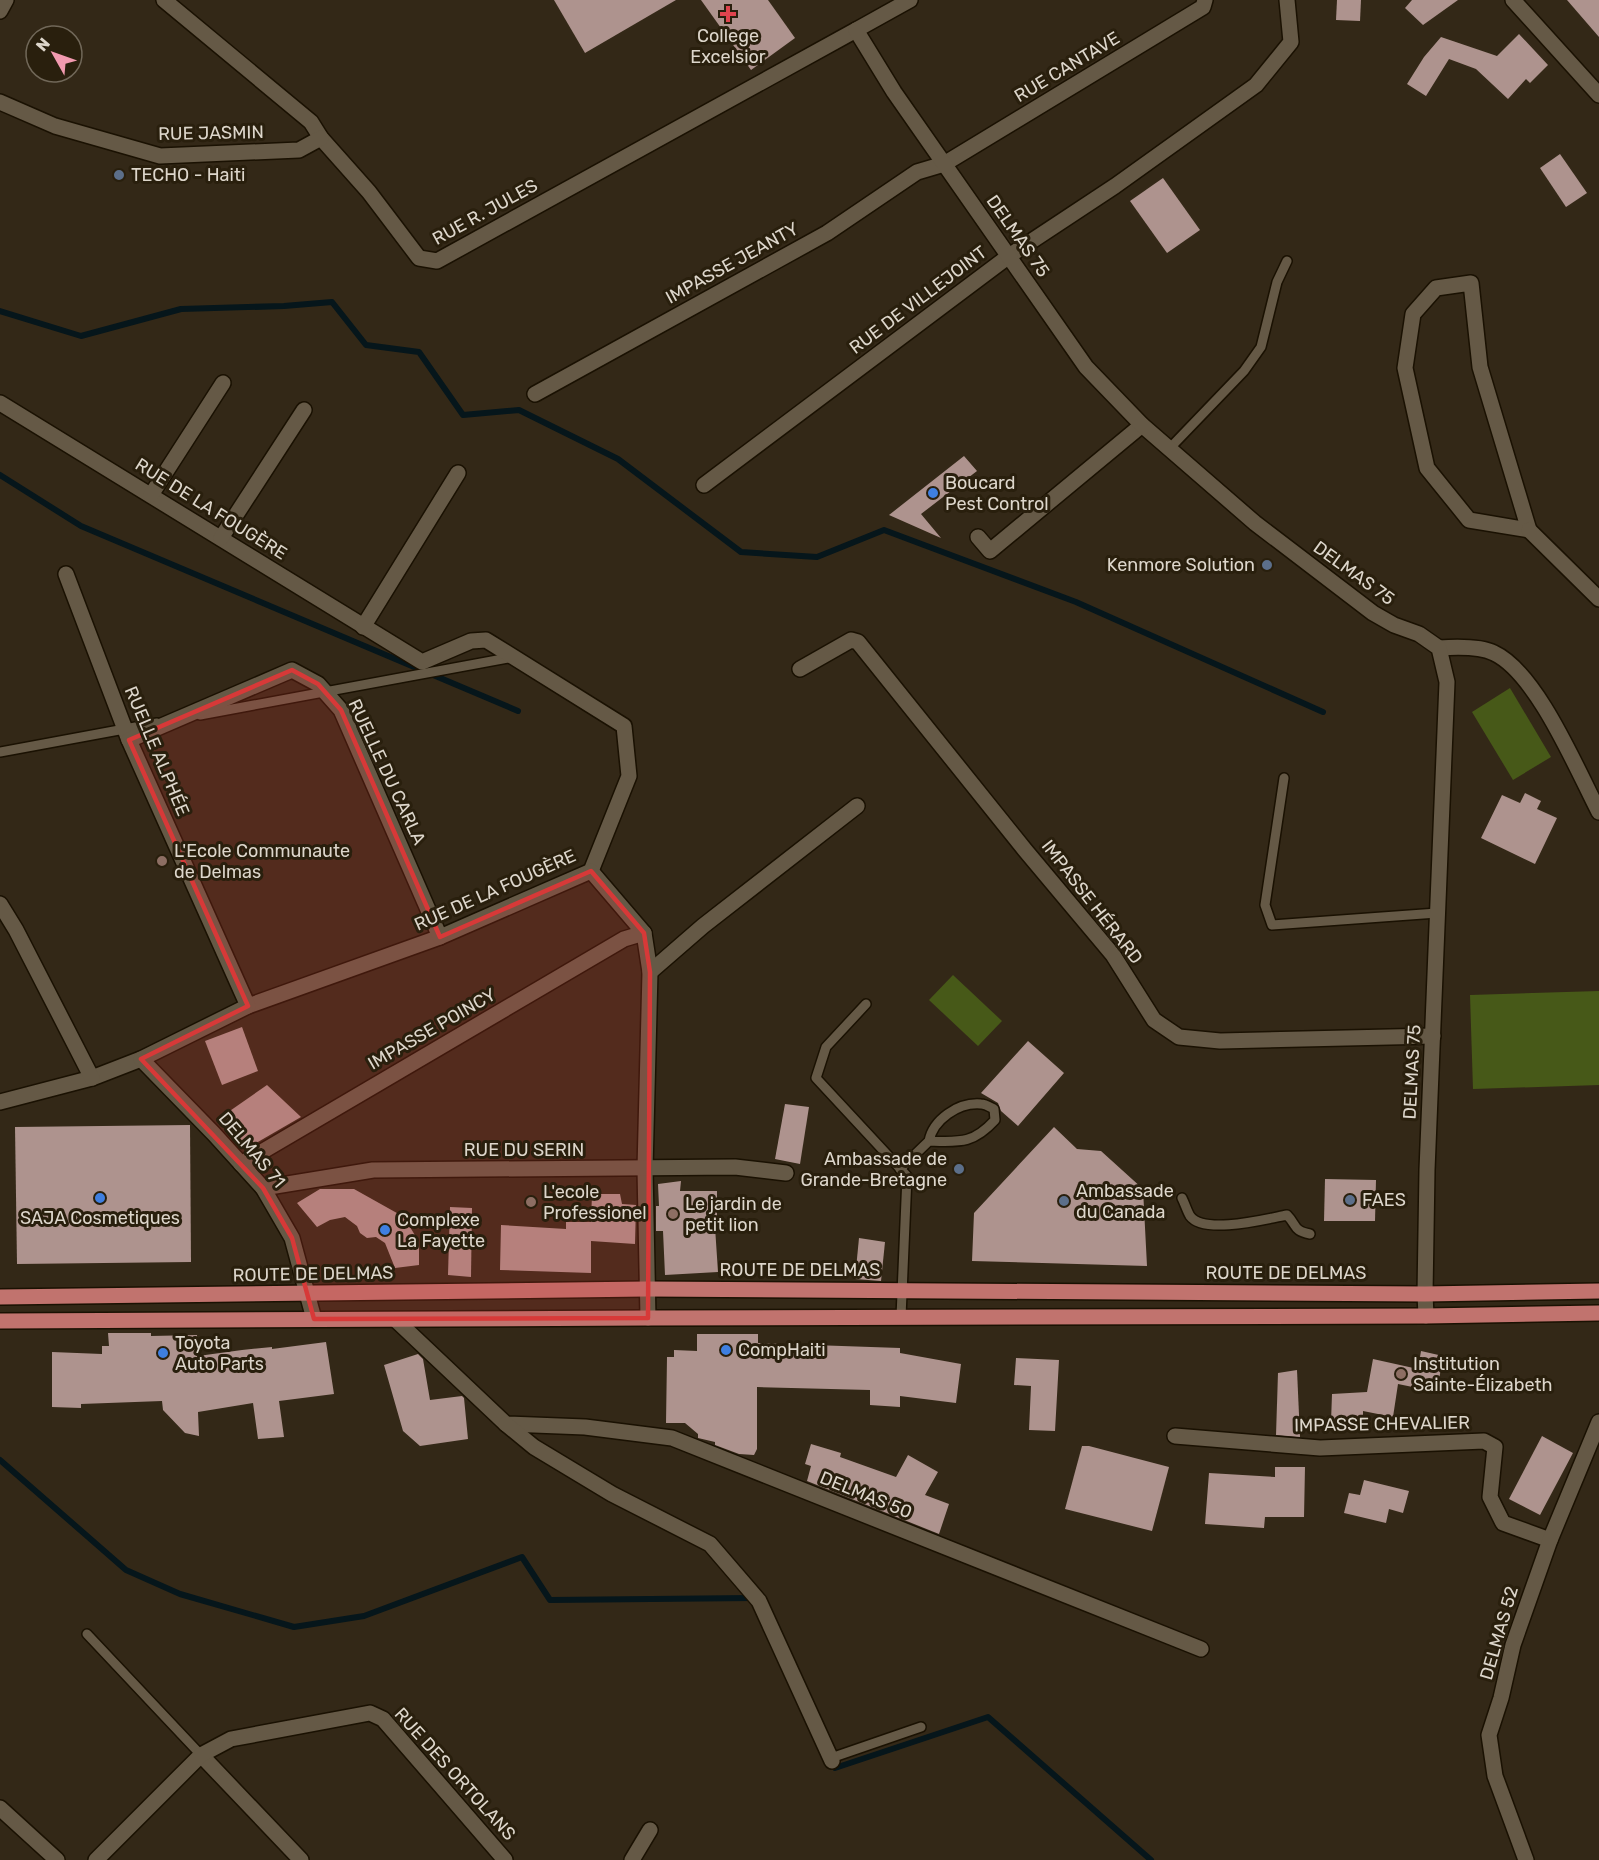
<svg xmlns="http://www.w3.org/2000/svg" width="1599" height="1860" font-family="Rubik,sans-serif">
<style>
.green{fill:#475918}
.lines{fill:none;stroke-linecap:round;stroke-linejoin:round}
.stream{stroke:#06161b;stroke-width:6}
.building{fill:#ae938e}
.service-casing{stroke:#1a1102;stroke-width:12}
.minor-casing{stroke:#1a1102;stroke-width:18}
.tertiary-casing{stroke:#1a1102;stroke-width:18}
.primary-casing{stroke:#1a1102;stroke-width:18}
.service{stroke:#655946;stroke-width:9}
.minor{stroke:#655946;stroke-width:15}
.tertiary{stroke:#655946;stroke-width:15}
.primary{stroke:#c1736e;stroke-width:15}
.marked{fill:#d73938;fill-opacity:0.2;stroke:#d73938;stroke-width:4.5;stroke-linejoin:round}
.health-dot{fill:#e0444e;stroke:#291f0d;stroke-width:2}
.service-dot{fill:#5c6f8a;stroke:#291f0d;stroke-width:2}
.shop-dot{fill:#3f7fe0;stroke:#291f0d;stroke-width:2}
.education-dot{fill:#8d6e63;stroke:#291f0d;stroke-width:2}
.labels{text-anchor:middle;stroke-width:6;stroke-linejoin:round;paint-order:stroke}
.poi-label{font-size:18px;fill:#ddd6cb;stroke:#291f0d;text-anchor:start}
.street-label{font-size:18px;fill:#ddd6cb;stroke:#291f0d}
</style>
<rect width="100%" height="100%" fill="#332817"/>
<g class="green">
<path d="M1510,688L1551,757L1513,780L1472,712Z"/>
<path d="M953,975L1002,1021L978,1046L929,1000Z"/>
<path d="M1599,991V1085L1473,1089L1470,995Z"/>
</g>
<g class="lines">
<g class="stream">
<path d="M0,311L81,336L181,309L284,306L332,302L366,345L419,352L463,415L519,410L618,459L741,552L817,557L884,530L1076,602L1323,712"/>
<path d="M0,475L81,526L518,711"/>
<path d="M0,1460L126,1570L180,1594L294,1627L364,1616L522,1557L550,1600L752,1598"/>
<path d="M832,1763L835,1768L988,1717L1151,1860"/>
</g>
</g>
<g class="building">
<path d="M554,0H676L585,53Z"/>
<path d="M701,0H768L795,38L751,70Z"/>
<path d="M1337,0H1361L1360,21L1336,20Z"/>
<path d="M1412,0H1458L1423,25L1405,8Z"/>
<path d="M1567,0H1599V37Z"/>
<path d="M1519,34L1548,65L1530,83L1526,79L1508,99L1476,69L1449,59L1426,96L1407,84L1424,57L1441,37L1497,56Z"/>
<path d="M1560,154L1587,193L1566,207L1540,168Z"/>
<path d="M1163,178L1200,230L1167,253L1130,201Z"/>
<path d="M964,456L977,471L921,514L941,538L889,515Z"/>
<path d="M1525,793L1541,801L1537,809L1557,818L1535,864L1481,838L1502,795L1520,803Z"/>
<path d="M242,1027L258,1071L222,1085L205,1041Z"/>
<path d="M1028,1041L1064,1073L1018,1126L1001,1111L998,1103L981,1093Z"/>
<path d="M267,1085L301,1117L246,1149L224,1115Z"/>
<path d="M785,1104L809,1107L800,1164L775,1159Z"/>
<path d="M190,1125L191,1262L17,1264L15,1127Z"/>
<path d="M1054,1127L1077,1149L1101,1151L1143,1189L1147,1266L972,1261L974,1213Z"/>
<path d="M1325,1179L1376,1180L1375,1221H1324Z"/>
<path d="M681,1181L680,1191H717V1227H715L718,1272L665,1275L663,1231H656V1206H659L658,1184Z"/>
<path d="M320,1189H354L404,1217L419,1242V1265L395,1268L385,1243L376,1237L367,1238L360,1233L357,1226L345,1217L330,1220L317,1227L297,1203Z"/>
<path d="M592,1194H620L622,1204L636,1205L635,1244L591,1241V1273L500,1270L501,1225L566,1229V1222H591Z"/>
<path d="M450,1207L472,1208L471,1277L448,1275Z"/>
<path d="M859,1238L885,1242L881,1281L855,1279Z"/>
<path d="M108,1333H151V1336L197,1335L198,1356L242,1350L272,1347V1349L326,1342L334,1394L279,1401L284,1437L258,1439L253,1403L198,1412L199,1436L185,1433L163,1410L162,1401L81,1404V1408L52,1407V1352L102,1354V1346H109Z"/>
<path d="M697,1334H758V1343L900,1348V1353L961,1364L956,1403L900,1396V1407L870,1405V1390L757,1387V1449L754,1455L739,1454L715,1445V1442L698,1438V1434L685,1423H666L667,1357H674V1350L697,1351Z"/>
<path d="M1421,1351L1443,1356L1437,1392L1398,1384L1393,1417L1363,1411V1424L1331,1422L1332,1394L1367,1392L1373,1359L1418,1369Z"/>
<path d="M418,1354L423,1359L430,1400L462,1396L464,1398L468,1439L420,1446L403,1431L384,1365Z"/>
<path d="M1016,1358L1059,1360L1055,1431L1029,1430L1031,1386L1014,1385Z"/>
<path d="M1297,1370L1300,1437L1276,1435L1278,1373Z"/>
<path d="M1542,1436L1573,1453L1540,1515L1509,1499Z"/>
<path d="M811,1444L841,1453L840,1457L896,1477L908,1455L938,1472L925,1495L949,1504L939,1534L807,1481L811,1466L805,1464Z"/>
<path d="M1082,1446H1089L1169,1467L1152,1531L1065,1509Z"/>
<path d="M1275,1467H1305L1304,1517H1265L1264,1528L1205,1524L1209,1473L1275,1477Z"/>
<path d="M1364,1480L1409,1491L1403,1513L1389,1509L1386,1523L1344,1513L1349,1493L1360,1495Z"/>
</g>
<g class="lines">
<defs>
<g id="service">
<path d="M1169,449L1244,371L1261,347L1277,282L1287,261"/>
<path d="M200,715L513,657"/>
<path d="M0,752L157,723"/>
<path d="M1284,778L1265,905L1272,925L1437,913"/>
<path d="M866,1004L826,1047L816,1078L907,1176L901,1317"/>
<path d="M900,1169L929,1141C960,1142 973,1144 995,1120L994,1109C990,1107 985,1104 981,1104C958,1102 933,1120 929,1141"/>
<path d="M1182,1198C1185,1204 1187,1211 1190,1216C1204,1235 1266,1219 1287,1215C1297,1225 1293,1231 1310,1234"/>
<path d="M87,1634L201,1755"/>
<path d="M831,1758L921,1727"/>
</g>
<g id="minor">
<path d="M164,0L311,122L321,138L369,192L419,258L437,261L856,30"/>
<path d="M1513,0L1599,95"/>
<path d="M0,11L6,0"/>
<path d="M0,102L55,126L160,156L299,150L321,138"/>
<path d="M1471,283L1480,367L1529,530L1469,520L1427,468L1405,368L1413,314L1436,288Z"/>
<path d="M535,394L827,233L917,172L944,164L1203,7L1205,0"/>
<path d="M0,403L422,662L471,641L486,640L624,726L629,776L591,871L440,937L248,1006L141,1059L92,1078L0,1102"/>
<path d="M704,485L1009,256L1115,186L1256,85L1291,42L1287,0"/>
<path d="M151,495L223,383"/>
<path d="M1529,530L1599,599"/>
<path d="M978,537L990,551L1142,425"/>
<path d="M221,538L304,410"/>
<path d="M66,574L129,740L248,1006"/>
<path d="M363,627L458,473"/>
<path d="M1439,648C1454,647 1480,646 1494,653C1537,673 1577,770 1599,812"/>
<path d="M800,669L851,640L858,642L1025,850L1113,955L1154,1020L1179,1037L1220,1041L1433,1036"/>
<path d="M129,740L292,670L318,684L341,710L440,937"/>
<path d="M591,871L644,933L650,972L645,1169L648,1318"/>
<path d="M0,904L16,930L92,1078"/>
<path d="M650,972L703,926L857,806"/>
<path d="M141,1059L214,1134L263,1188L292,1238L314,1319"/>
<path d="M241,1164L624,939L644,933"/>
<path d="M263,1188L373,1170L735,1167L786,1173"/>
<path d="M396,1320L506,1424L585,1427L672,1438L1201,1649"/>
<path d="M506,1424L534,1447L612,1494L710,1544L759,1601L832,1761"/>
<path d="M1175,1436L1320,1448L1484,1441L1495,1447L1490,1497L1503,1523L1550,1540"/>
<path d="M201,1755L301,1860"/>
<path d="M0,1808L57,1860"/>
<path d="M96,1860L201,1755L231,1739L370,1713L383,1719L505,1860"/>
<path d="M632,1860L650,1830"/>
<path d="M1526,1860L1495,1776L1489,1735L1501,1698L1513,1645L1550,1540L1599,1422"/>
</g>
<path id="tertiary" d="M910,0L856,30L894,92L1086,367L1142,425L1255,523L1373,613L1394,625L1419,634L1439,648L1447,682L1427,1170L1425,1294L1426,1316"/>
<g id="primary">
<path d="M0,1297L647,1289L1425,1294L1599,1291"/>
<path d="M0,1321L648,1318L1426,1316L1599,1313"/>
</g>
</defs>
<use href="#service" class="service-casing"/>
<use href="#minor" class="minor-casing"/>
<use href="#tertiary" class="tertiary-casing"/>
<use href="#primary" class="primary-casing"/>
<use href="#service" class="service"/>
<use href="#minor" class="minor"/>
<use href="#tertiary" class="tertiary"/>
<use href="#primary" class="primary"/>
</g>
<path class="marked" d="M292,670L318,684L341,710L440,937L591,871L644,933L650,972L648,1318L314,1319L292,1238L263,1188L141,1059L248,1006L129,740Z"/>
<path class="health-dot" d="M725 5h6v6h6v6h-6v6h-6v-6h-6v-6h6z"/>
<g class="service-dot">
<circle cx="119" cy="175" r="6"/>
<circle cx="1267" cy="565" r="6"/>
<circle cx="959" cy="1169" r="6"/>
<circle cx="1350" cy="1200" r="6"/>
<circle cx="1064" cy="1201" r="6"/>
</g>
<g class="shop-dot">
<circle cx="933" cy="493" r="6"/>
<circle cx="100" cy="1198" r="6"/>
<circle cx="385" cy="1230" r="6"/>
<circle cx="726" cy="1350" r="6"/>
<circle cx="163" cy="1353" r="6"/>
</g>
<g class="education-dot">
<circle cx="162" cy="861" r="6"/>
<circle cx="531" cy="1202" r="6"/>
<circle cx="673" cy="1214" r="6"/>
<circle cx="1401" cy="1374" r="6"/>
</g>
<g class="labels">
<g class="poi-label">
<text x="728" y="42" text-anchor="middle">College<tspan x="728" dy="21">Excelsior</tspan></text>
<text x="131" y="181">TECHO - Haiti</text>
<text x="945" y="489">Boucard<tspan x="945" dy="21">Pest Control</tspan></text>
<text x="1255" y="571" text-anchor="end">Kenmore Solution</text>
<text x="174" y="857">L'Ecole Communaute<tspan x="174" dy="21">de Delmas</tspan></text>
<text x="947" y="1165" text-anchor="end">Ambassade de<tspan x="947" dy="21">Grande-Bretagne</tspan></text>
<text x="1076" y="1197">Ambassade<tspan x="1076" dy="21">du Canada</tspan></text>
<text x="543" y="1198">L'ecole<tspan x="543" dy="21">Professionel</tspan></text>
<text x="1362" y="1206">FAES</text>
<text x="685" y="1210">Le jardin de<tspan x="685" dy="21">petit lion</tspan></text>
<text x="100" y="1224" text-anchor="middle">SAJA Cosmetiques</text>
<text x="397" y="1226">Complexe<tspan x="397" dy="21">La Fayette</tspan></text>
<text x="175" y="1349">Toyota<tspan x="175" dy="21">Auto Parts</tspan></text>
<text x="738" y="1356">CompHaiti</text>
<text x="1413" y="1370">Institution<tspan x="1413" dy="21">Sainte-Élizabeth</tspan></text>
</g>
<g class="street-label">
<text transform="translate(1067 67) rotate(-31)" y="6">RUE CANTAVE</text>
<text transform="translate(211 133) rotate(-1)" y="6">RUE JASMIN</text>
<text transform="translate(485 212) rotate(-29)" y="6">RUE R. JULES</text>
<text transform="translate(1018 236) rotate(55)" y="6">DELMAS 75</text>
<text transform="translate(732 263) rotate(-29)" y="6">IMPASSE JEANTY</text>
<text transform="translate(918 300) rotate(-37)" y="6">RUE DE VILLEJOINT</text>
<text transform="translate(211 509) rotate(32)" y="6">RUE DE LA FOUGÈRE</text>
<text transform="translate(1354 573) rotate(36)" y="6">DELMAS 75</text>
<text transform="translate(157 751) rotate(67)" y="6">RUELLE ALPHÉE</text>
<text transform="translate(387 772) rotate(65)" y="6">RUELLE DU CARLA</text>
<text transform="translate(495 890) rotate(-24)" y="6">RUE DE LA FOUGÈRE</text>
<text transform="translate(1092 902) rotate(52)" y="6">IMPASSE HÉRARD</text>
<text transform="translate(432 1029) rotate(-30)" y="6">IMPASSE POINCY</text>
<text transform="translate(1412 1072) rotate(-87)" y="6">DELMAS 75</text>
<text transform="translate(252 1150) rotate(50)" y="6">DELMAS 71</text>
<text x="524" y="1156">RUE DU SERIN</text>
<text x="800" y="1276">ROUTE DE DELMAS</text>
<text x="1286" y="1279">ROUTE DE DELMAS</text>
<text transform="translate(313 1274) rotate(-1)" y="6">ROUTE DE DELMAS</text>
<text transform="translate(1382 1424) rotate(-1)" y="6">IMPASSE CHEVALIER</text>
<text transform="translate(866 1495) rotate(22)" y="6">DELMAS 50</text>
<text transform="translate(1499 1633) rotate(-74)" y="6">DELMAS 52</text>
<text transform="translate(455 1774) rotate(48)" y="6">RUE DES ORTOLANS</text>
</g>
</g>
<g transform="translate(54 54) rotate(310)"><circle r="28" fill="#291f0d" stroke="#716859" stroke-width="1.5"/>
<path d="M0-4.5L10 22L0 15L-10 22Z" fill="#f29ab0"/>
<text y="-9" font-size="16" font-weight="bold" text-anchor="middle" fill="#ddd6cb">N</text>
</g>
</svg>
